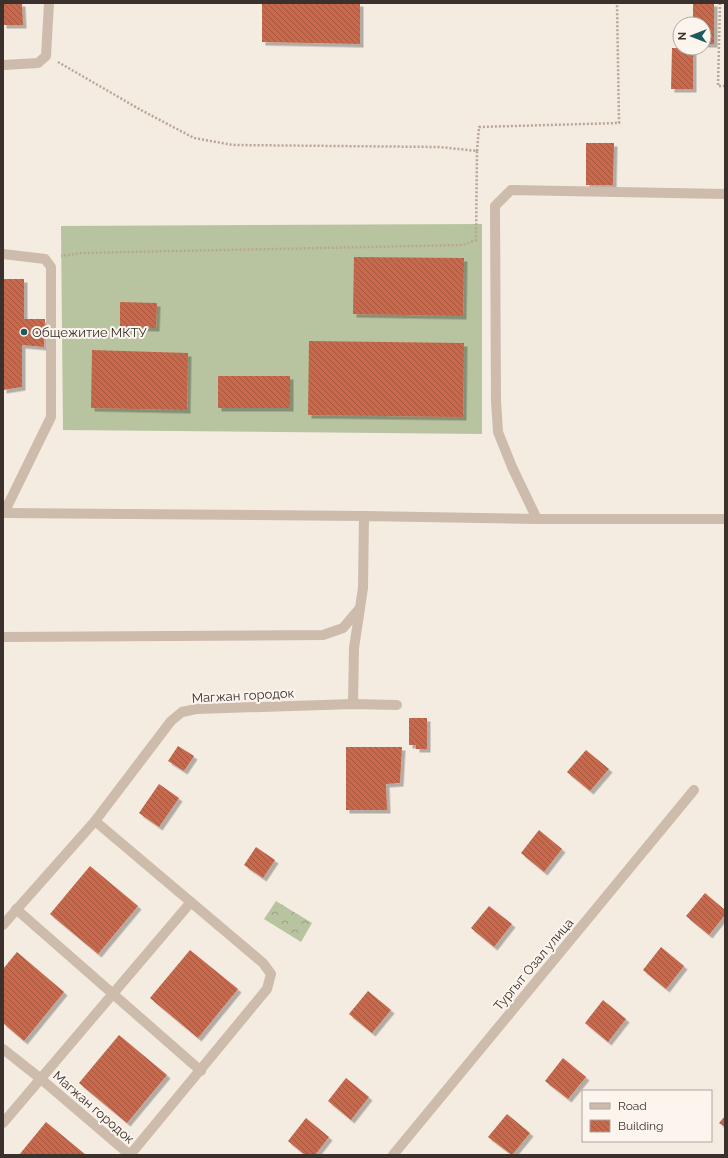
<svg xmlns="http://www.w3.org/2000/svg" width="728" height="1158" font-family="Raleway,sans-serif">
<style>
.grass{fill:#b8c4a0}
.forest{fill:url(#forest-crowns)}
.building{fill:url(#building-back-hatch);filter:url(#shadow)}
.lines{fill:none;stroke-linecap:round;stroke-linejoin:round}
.path{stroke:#b9a596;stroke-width:2.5;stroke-dasharray:2 2;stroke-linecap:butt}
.service{stroke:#cdbbac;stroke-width:10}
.minor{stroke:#cdbbac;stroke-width:10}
.poi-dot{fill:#1f5a5e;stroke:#fbf5ee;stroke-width:1.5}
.labels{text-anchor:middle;stroke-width:4;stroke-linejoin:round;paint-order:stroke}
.poi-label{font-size:13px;fill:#3b302b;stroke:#fbf5ee;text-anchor:start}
.street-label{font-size:13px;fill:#3b302b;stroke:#fbf5ee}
</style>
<defs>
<pattern id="forest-crowns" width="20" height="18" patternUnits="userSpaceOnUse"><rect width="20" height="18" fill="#b8c4a0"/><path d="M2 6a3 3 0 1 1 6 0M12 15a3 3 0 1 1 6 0" fill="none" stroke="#97a083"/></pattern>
<pattern id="building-back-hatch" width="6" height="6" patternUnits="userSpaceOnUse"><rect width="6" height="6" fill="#c8694b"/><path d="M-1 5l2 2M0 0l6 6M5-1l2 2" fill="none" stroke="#a4573f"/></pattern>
<filter id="shadow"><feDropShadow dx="3.5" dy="3.5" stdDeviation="0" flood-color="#0004"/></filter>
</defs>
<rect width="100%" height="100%" fill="#f4ebe1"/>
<path class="grass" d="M482,224V434L63,430L61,226Z"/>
<path class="forest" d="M276,901L312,923L301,942L264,919Z"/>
<g class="building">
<path d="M3,3H22L23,25H3Z"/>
<path d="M262,3H360V44L262,42Z"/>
<path d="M693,3H714V44H704V24H693Z"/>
<path d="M672,48H693V89H671Z"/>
<path d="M586,143H614L613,185H586Z"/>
<path d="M354,257L464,258L463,316L353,314Z"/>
<path d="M3,279H24V319H45L44,347L22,345V387L3,390Z"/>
<path d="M120,302L157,303L156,328L120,327Z"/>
<path d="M309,341L464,343L463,417L308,415Z"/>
<path d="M92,350L188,353L187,410L91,408Z"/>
<rect x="218" y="376" width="72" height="32"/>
<path d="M409,718H427V749H416V745H409Z"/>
<path d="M178,746L194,756L184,771L168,761Z"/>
<path d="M346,747H402L400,783L386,784L387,810H346Z"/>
<path d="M586,750L609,769L590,791L567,772Z"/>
<path d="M159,784L179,798L159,827L139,813Z"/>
<path d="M539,830L562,849L544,872L521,853Z"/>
<path d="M256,847L275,860L263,878L244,865Z"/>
<path d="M90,866L138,906L98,954L50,914Z"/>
<path d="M705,893L725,910V915L709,935L686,916Z"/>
<path d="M489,906L512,924L494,947L471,928Z"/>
<path d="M661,947L684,966L666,989L643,970Z"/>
<path d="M190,950L238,989L198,1038L150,998Z"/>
<path d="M17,952L64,992L24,1041L3,1023V969Z"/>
<path d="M368,991L391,1010L372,1033L349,1014Z"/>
<path d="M603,1000L626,1019L608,1042L585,1023Z"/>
<path d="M119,1035L167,1075L127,1123L79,1083Z"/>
<path d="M563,1058L586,1077L568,1099L545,1081Z"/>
<path d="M346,1078L369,1097L351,1120L328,1101Z"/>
<path d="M507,1114L530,1133L512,1155L488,1137Z"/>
<path d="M725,1116V1127L719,1123Z"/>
<path d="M306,1118L329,1137L315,1155H305L288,1141Z"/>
<path d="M46,1122L86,1155H19Z"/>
</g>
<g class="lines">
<g class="path">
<path d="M720,3L718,86H725"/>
<path d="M58,62L141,110L194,138L233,145L440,147L477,151L476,240L463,245L82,253L61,256"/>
<path d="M477,151L479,127L619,123L617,3"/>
</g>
<g class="service">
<path d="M3,65L38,63L46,56L49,3"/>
<path d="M3,254L45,259L51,267V417L4,513"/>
<path d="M3,513L364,516"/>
<path d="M537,519L512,467L498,432L496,401L495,206L511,190L725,194"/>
</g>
<g class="minor">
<path d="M3,637L323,635L343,628L360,608"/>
<path d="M353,704L354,648L363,588L364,516L537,519H725"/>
<path d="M95,821L263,963L271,974L267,989L130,1155"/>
<path d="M16,909L201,1071"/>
<path d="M3,925L95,821L171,721L182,712L196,709L353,704L397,705"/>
<path d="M3,1049L41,1079L130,1155"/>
<path d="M3,1123L191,902"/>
<path d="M393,1155L694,790"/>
</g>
</g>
<circle class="poi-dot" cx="24" cy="332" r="4"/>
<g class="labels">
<g class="poi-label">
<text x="32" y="337">Общежитие МКТУ</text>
</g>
<g class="street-label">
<text transform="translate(243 695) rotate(-3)" y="5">Магжан городок</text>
<text transform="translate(533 964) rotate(-50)" y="5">Тургыт Озал улица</text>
<text transform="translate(94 1107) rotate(41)" y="5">Магжан городок</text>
</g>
</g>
<rect width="728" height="1158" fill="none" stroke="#3b302b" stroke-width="8"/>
<rect x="582" y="1090" width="130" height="52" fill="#fbf5ee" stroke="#aea6a0"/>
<rect x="590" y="1103" width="20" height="6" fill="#cdbbac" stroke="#aea6a0"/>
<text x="618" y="1110" font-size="12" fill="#3b302b">Road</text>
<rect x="590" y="1120" width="20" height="12" fill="url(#building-back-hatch)" stroke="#aea6a0"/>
<text x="618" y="1130" font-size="12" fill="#3b302b">Building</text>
<g transform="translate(692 36) rotate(270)"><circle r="19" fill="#fbf5ee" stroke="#aea6a0"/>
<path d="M0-3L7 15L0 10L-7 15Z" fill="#1f5a5e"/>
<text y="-6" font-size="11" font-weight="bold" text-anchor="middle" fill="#3b302b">N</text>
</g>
</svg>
